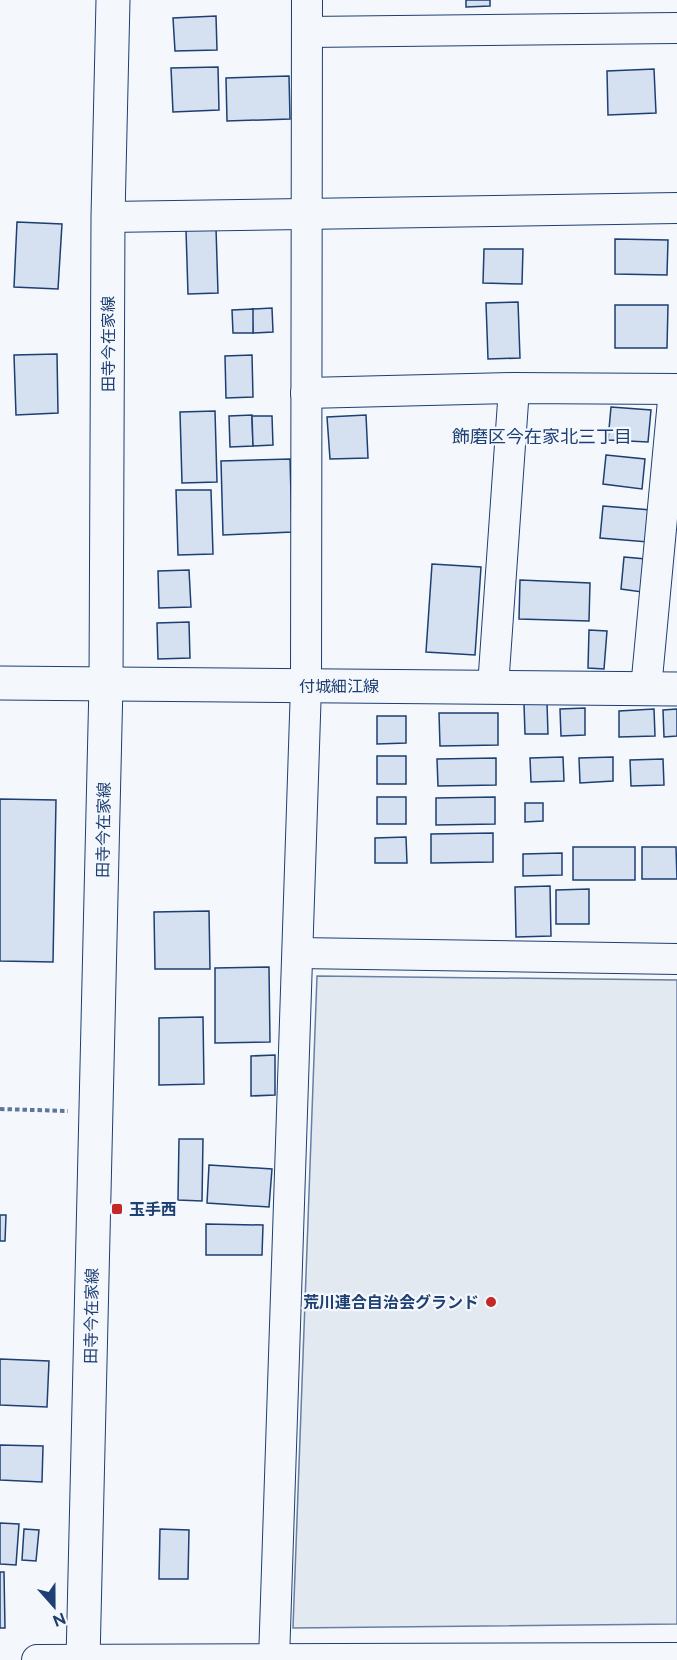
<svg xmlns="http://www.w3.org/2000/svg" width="677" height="1660" font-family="Raleway,'Noto Sans JP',sans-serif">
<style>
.green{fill:#e3e9f0;stroke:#687fa3;stroke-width:1.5}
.building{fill:#d5e0f0;stroke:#1d3f73;stroke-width:1.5}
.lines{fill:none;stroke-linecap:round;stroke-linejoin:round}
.minor-casing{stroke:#1d3f73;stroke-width:32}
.major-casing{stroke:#1d3f73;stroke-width:35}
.path{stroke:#5e769c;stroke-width:4;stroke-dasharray:4.5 3;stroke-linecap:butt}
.minor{stroke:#f4f7fb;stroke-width:30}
.major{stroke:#f4f7fb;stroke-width:33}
.poi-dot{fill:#c62828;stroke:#f4f7fb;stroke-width:2}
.labels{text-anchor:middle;stroke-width:4.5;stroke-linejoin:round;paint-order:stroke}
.street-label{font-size:16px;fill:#1d3f73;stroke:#f4f7fb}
.poi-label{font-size:16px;font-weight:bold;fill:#1d3f73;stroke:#f4f7fb;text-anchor:start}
.neighbourhood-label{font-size:18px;fill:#1d3f73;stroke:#f4f7fb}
</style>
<rect width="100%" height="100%" fill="#f4f7fb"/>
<path class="green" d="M317,976L677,980V1624L293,1628Z"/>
<g class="building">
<path d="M466,0H490V6L466,7Z"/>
<path d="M216,16L217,50L175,51L173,18Z"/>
<path d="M218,67L219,110L173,112L171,68Z"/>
<path d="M654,69L656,113L608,115L607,71Z"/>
<path d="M289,76L290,119L227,121L226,78Z"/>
<path d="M17,222L62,224L58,289L14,287Z"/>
<path d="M216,228L218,293L188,294L186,230Z"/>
<path d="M615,239L668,240L667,275L615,274Z"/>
<path d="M484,249H523L522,284L483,283Z"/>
<path d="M518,302L520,358L488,359L486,303Z"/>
<path d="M615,305H668L667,348H615Z"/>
<path d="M272,308L273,332L253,333L252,309Z"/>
<path d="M253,309V333H233L232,310Z"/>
<path d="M57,354L58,413L16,415L14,355Z"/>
<path d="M252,355L253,397L226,398L225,356Z"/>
<path d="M611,407L651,410L648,442L608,440Z"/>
<path d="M215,411L217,482L182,483L180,412Z"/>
<path d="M252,415L253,446L230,447L229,416Z"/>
<path d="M366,415L368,458L330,459L327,417Z"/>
<path d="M252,416H272L273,445L253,446Z"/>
<path d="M606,455L645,459L642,489L603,484Z"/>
<path d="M290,459L292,532L223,535L221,461Z"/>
<path d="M176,490H211L213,554L178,555Z"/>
<path d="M603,506L651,510L648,542L600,538Z"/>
<path d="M624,557L646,559L642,592L621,589Z"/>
<path d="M432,564L481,567L475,655L426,652Z"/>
<path d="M189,570L191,607L159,608L158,571Z"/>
<path d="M520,580L590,583L589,621L519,619Z"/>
<path d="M189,622L190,658L158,659L157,623Z"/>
<path d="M589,630L607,631L604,669L588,668Z"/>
<path d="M547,703L548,734H525L524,704Z"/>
<path d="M585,708V735L561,736L560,709Z"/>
<path d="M654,709L655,736L619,737V711Z"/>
<path d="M677,709V736L664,737L663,710Z"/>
<path d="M439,713H498V745L440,746Z"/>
<path d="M377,716H406V743L377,744Z"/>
<rect x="377" y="756" width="29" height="28"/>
<path d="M563,757L564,781L531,782L530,758Z"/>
<path d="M613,757V781L580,783L579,758Z"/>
<path d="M496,758V785L438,786L437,759Z"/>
<path d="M663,759L664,785L631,786L630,760Z"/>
<rect x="377" y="797" width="29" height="27"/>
<path d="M495,797V824L436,825V798Z"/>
<path d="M0,799L56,800L53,962L0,961Z"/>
<path d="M525,803H543V821L525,822Z"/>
<path d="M493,833V862L431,863V834Z"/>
<path d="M406,837L407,863H375V838Z"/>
<rect x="573" y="847" width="62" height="33"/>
<path d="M642,847H676L677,879H642Z"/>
<path d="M562,853V875L523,876V854Z"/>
<path d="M550,886L551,936L516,937L515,887Z"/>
<path d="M589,889V924H556V890Z"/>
<path d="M209,911L210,969H155L154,912Z"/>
<path d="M269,967L270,1042L215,1043V968Z"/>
<path d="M203,1017L204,1084L159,1085V1018Z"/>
<path d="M275,1055V1095L251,1096V1056Z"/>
<path d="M179,1139H203L202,1201L178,1200Z"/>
<path d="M209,1165L272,1169L269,1207L207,1203Z"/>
<path d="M0,1215H6L5,1241H0Z"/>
<path d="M206,1224L263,1225L262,1255H206Z"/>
<path d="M0,1359L49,1361L47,1407L0,1405Z"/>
<path d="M0,1445L43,1446L42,1482L0,1480Z"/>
<path d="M0,1523L19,1524L16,1565L0,1564Z"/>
<path d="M24,1529L39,1530L36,1561L22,1560Z"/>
<path d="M160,1529L189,1530L188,1579H159Z"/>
<path d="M0,1572H4L5,1628H0Z"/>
</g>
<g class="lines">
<defs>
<g id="minor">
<path d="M307,32L677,28"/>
<path d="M108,217L677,208"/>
<path d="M306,393L514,388L677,389"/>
<path d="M493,687L514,388"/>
<path d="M646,689L674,390"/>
<path d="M298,953L677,959"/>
<path d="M37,1660L677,1658"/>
<path d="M274,1660L306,686L307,0"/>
</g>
<g id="major">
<path d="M0,683L677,689"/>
<path d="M83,1660L106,684L108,217L113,0"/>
</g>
</defs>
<use href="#minor" class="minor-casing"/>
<use href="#major" class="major-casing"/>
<path class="path" d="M0,1109L68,1111"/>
<use href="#minor" class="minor"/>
<use href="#major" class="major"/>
</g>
<g class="poi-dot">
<rect x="111" y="1203" width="12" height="12" rx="3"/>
<circle cx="491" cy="1302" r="6"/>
</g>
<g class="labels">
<g class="street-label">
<text transform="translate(108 344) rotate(-90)" y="6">田寺今在家線</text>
<text x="339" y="692">付城細江線</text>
<text transform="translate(103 830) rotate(-89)" y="6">田寺今在家線</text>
<text transform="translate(91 1316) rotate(-89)" y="6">田寺今在家線</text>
</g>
<g class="poi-label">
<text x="129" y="1215">玉手西</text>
<text x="479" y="1308" text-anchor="end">荒川連合自治会グランド</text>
</g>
<g class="neighbourhood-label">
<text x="542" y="443">飾磨区今在家北三丁目</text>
</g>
</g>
<g transform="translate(54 1606) rotate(159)" stroke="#f4f7fb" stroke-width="4.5" paint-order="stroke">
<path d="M0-4.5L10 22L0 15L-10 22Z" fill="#1d3f73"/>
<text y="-9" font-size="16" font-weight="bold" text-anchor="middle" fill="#1d3f73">N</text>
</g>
</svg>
